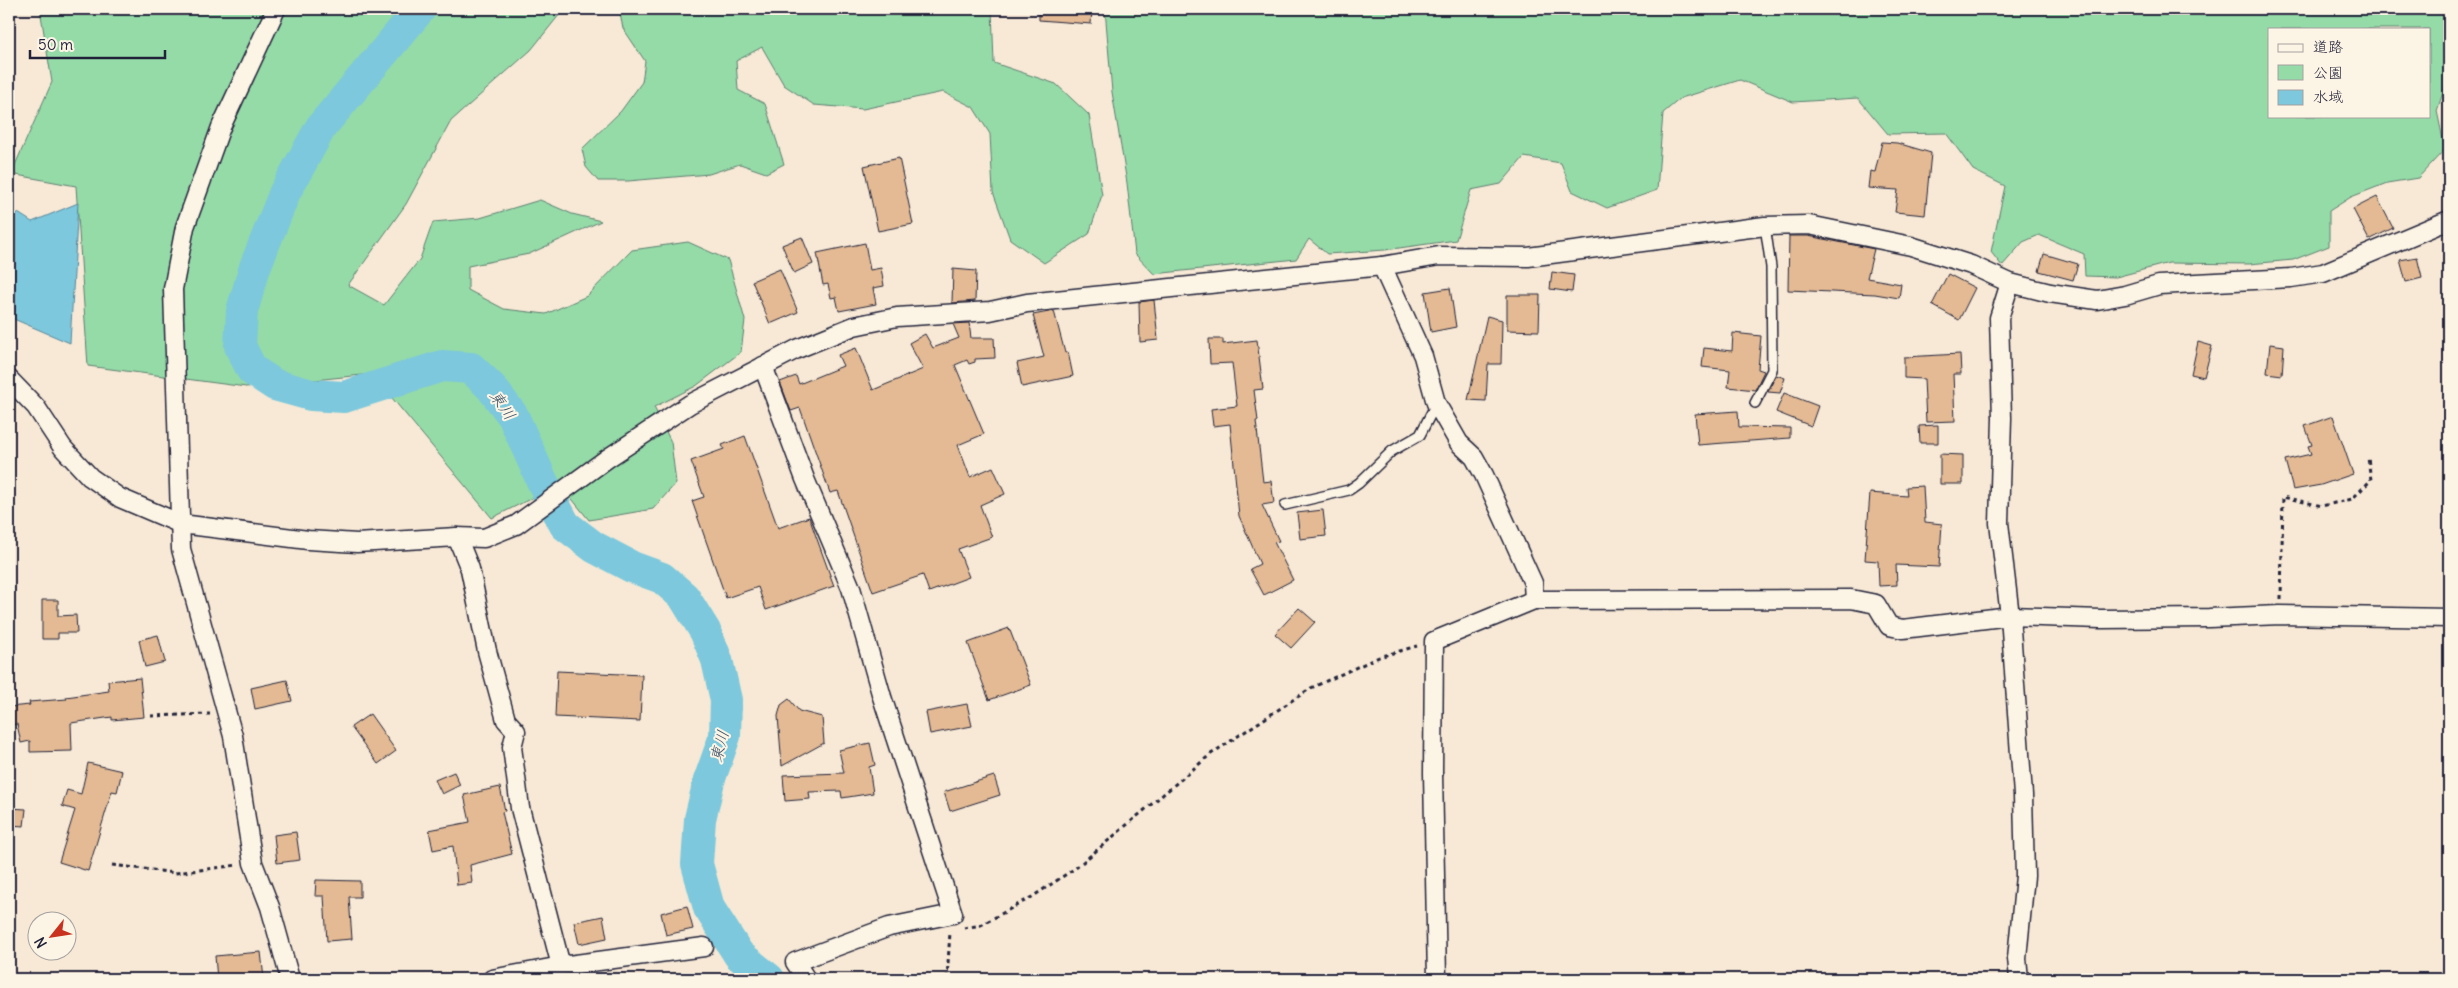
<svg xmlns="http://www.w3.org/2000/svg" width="2458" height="988" font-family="Delius,'Klee One',sans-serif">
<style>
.green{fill:#95dba7;stroke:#5c7e71;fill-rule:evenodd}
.water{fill:#7dc8dc;stroke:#59869c}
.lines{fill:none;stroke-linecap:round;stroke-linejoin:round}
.river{stroke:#7dc8dc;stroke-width:32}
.building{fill:#e3ba93;stroke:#22223b}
.service-casing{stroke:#22223b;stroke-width:12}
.minor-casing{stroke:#22223b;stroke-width:21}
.path{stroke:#22223b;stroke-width:3;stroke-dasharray:4 4;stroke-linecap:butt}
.service{stroke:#fcf5e5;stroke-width:9}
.minor{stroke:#fcf5e5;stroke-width:18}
.labels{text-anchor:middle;stroke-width:4;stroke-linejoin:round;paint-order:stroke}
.water-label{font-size:16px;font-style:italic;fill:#3d546b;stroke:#fcf5e5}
</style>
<rect width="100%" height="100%" fill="#f7e9d5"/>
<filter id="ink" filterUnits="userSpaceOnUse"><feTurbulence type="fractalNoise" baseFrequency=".02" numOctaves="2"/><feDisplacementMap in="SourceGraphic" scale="10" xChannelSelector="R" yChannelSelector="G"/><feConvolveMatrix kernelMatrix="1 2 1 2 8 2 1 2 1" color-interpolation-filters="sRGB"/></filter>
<g filter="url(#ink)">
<g class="green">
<path d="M40,9H564L531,50L451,121L406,204L348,285L384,305L420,259L433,222L480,218L540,200L572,214L601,221L529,254L468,266V290L504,309L546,314L587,296L632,250L688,242L728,260L745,320L741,352L696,386L654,407L671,442L676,483L653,509L589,520L560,484L492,518L372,374L246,387L88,366L76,186L11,174L52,82Z"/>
<path d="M619,9H992L994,63L1056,84L1089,115L1102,195L1089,234L1044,263L1010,239L993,192L990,134L973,107L943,92L863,109L814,105L784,85L762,47L736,61L738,90L765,104L784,164L766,173L740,164L709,174L628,181H598L586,167L582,149L621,111L642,82L645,61L623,28Z"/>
<path d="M1105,9H2449V74L2437,111L2445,149L2418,178L2387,183L2351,197L2329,211V246L2293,260L2249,264L2169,263L2116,277L2085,276L2084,254L2039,235L2023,242L2002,266L1991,252L2005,186L1973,170L1946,133L1888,134L1858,98L1793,102L1740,80L1681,98L1663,113L1657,190L1607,208L1572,191L1561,163L1524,157L1501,184L1471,190L1456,240L1385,250L1327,254L1309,239L1296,259L1154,274L1135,254L1127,183L1112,92ZM2269,29H2429V116H2269Z"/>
</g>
<path class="water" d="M78,203L70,343L9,317V215L18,213L32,222Z"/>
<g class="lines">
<path class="river" d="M420,9L321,127L285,192L255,267L242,311L240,346L252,370L275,385L311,395L344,397L442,366L471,368L491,387L513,416L543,483L565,525L594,547L632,567L662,578L684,597L705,631L717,660L726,700L725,736L709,781L700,819L697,864L709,908L739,955L769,979"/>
</g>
<g class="building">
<path d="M1039,9H1092L1091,24L1039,20Z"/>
<path d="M1882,142L1897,143L1931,153L1925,215L1895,212L1898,190L1868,188L1870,171L1875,172Z"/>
<path d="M899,158L913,224L878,231L864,166Z"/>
<path d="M2377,197L2393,228L2369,240L2353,209Z"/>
<path d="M1789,236H1808L1874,249L1867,278L1901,284L1899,298L1875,294L1788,290Z"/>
<path d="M802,237L813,264L794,273L782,245Z"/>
<path d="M865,243L870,270L881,268L884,286L873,288L876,304L839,311L836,297L831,298L828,284L823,285L817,253Z"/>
<path d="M2044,254L2078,264L2073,280L2039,271Z"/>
<path d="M2417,257L2422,278L2406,282L2400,260Z"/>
<path d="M780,269L798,312L770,324L752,281Z"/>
<path d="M953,269L976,271L975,301L952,303Z"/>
<path d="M1552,272L1574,275L1572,292L1550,289Z"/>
<path d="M1948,274L1975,288L1959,320L1932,305Z"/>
<path d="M1450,288L1456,327L1431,332L1425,292Z"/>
<path d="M1507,295H1540L1539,331L1507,330Z"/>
<path d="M1154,300L1158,340L1140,342L1139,302Z"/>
<path d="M1054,311L1065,353L1068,352L1073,376L1022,387L1017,363L1044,357L1033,315Z"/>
<path d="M1487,316L1502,320L1501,364H1488L1486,401L1468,400Z"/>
<path d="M969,323L971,338H994L995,358L975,359V362L969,364L967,360L955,365L984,434L958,445L970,477L993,467L1005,494L980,505L992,537L958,549L969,577L929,592L923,575L873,592L838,491L830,493L800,408L791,411L780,382L796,376L799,384L843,366L838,355L856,348L873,390L923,369L909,343L925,334L933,348L959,338L953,324Z"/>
<path d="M1733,333L1761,336L1758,369L1764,371L1755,390L1728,387L1730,370L1702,367L1704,348L1732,351Z"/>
<path d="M1209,339H1223V344L1257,340L1263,389L1254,390L1258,421H1256L1263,482L1271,481L1274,503L1262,505L1279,541L1274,542L1293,580L1264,595L1250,569L1260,564L1239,516L1230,424L1213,426L1211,409L1237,406L1232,363L1210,364Z"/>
<path d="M2198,342L2212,346L2204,377L2191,374Z"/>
<path d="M2270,344L2284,346L2282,375L2267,373Z"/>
<path d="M1960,354L1961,374H1953L1955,421L1926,422L1924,379L1904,378V357Z"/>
<path d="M1776,375L1785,378L1780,393L1768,392Z"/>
<path d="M1784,393L1818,406L1811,426L1776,412Z"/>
<path d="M1738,411L1739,427L1790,428V438L1698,445L1695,414Z"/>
<path d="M2333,416L2353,474L2321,485L2293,490L2285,460L2311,454L2308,446L2312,445L2305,426Z"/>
<path d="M1938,425V443H1920L1919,426Z"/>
<path d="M745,436L778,528L809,517L834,586L766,610L758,587L726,598L692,501L704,497L691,461L724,449L722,445Z"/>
<path d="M1940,454L1963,455V484H1940Z"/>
<path d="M1923,486L1925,522L1942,524L1939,567L1896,565L1897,585L1879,586L1878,561L1865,560L1870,493L1907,496L1906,487Z"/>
<path d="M1323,510L1326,536L1300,539L1297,513Z"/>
<path d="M42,600H58V616L76,615L77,633H58V639H42Z"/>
<path d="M1299,608L1315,622L1291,648L1275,634Z"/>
<path d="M1009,628L1031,685L989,700L968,643Z"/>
<path d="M158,635L165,662L145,667L139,640Z"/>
<path d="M557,671L642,675L640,721L555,717Z"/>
<path d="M140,678L144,717L112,720V717L71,723L72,751L30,752V741L21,743L17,724L9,725V707L30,705L29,702L67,699L66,697L109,691L108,681Z"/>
<path d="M287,680L292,701L255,709L251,688Z"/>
<path d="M789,699L799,711L822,717L824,743L782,766L778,716L781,705Z"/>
<path d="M967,704L972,726L930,734L926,712Z"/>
<path d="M370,714L396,751L378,764L351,727Z"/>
<path d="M870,743L875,765L869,767L873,793L842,798L841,791L809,792L810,799L785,801L783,775L844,773L839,750Z"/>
<path d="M88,763L122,771L117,792L112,791L88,871L59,862L75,810L62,806L67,790L81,794Z"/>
<path d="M454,772L460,785L442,794L435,780Z"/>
<path d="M994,776L1000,795L950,811L944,792Z"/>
<path d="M500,787L505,811L502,812L512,854L470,865L472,883L457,885L453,846L433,850L429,830L470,822L464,795Z"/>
<path d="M9,808L26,809L24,826L9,825Z"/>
<path d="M296,832L300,860L277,863L274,835Z"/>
<path d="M316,880L360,881V897H349L352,939L327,941L324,896H315Z"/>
<path d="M687,906L693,929L666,935L661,913Z"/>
<path d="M603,916L607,938L579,944L574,922Z"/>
<path d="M261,952L264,979H217L215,956Z"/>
</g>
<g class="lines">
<defs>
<g id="service">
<path d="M1755,403L1772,370L1771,267L1765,226"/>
<path d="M1285,505L1349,490L1359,483L1392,451L1420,435L1436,404"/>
</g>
<g id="minor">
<path d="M276,9L221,127L185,227L173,289L181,549L233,736L253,863L270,907L290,979"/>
<path d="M1382,266L1423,356L1436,403L1459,443L1474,457L1484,475L1533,583L1534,600"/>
<path d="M2010,283L1999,318L2002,418L1999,523L2010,616L2023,795L2025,876L2017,958L2019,979"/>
<path d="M763,366L805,479L851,588L882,697L953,914L889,927L795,962L806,979"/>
<path d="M9,379L36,407L63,448L90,477L120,498L181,524L308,540L357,543L457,537L484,538L516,525L608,458L690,404L797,349L854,326L897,317L990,311L1027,303L1382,266L1439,256L1528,257L1765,226L1809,225L1911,246L1971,265L2010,283L2050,293L2097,300L2125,295L2159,285L2291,278L2323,273L2449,220"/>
<path d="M457,537L470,569L487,651L506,720L516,731L512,747L520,808L561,966"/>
<path d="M492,979L561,966L704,947"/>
<path d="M1437,979L1433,773L1434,641L1534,600L1851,599L1876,604L1889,626L1903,629L2010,616L2101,619L2209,618L2280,615L2449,618"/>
</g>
</defs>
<use href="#service" class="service-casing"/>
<use href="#minor" class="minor-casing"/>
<g class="path">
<path d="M2281,599L2283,497L2322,506L2352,499L2371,480L2368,458"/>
<path d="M151,716L210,714"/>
<path d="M112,865L175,873L238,865"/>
<path d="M964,928L981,925L1032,897L1077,867L1211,754L1311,688L1379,657L1417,646"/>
<path d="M947,979L950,932"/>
</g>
<use href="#service" class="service"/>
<use href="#minor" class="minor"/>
</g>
</g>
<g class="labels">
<g class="water-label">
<text transform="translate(503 405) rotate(55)" y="6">東川</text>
<text transform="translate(719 746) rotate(-75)" y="6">東川</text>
</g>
</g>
<rect width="2458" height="988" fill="none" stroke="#fcf5e5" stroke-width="30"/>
<rect x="15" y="15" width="2428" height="958" fill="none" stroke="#22223b" stroke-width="2" filter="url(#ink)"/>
<rect x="2268" y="28" width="162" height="90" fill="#fcf5e5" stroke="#a5a1a1"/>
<rect x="2278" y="44" width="25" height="8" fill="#fcf5e5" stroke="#a5a1a1"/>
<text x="2313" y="52" font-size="15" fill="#22223b">道路</text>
<rect x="2278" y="65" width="25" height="15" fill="#95dba7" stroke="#a5a1a1"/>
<text x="2313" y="78" font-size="15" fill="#22223b">公園</text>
<rect x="2278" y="90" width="25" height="15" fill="#7dc8dc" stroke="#a5a1a1"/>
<text x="2313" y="102" font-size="15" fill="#22223b">水域</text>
<g transform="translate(52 936) rotate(240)"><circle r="24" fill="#fcf5e5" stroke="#a5a1a1"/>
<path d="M0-4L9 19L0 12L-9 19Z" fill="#c8321e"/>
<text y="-8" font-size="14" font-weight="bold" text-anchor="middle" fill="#22223b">N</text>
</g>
<path d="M30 50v8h135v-8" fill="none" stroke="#22223b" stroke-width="2.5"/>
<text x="38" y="50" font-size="15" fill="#22223b" stroke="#fcf5e5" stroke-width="4" paint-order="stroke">50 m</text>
</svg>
